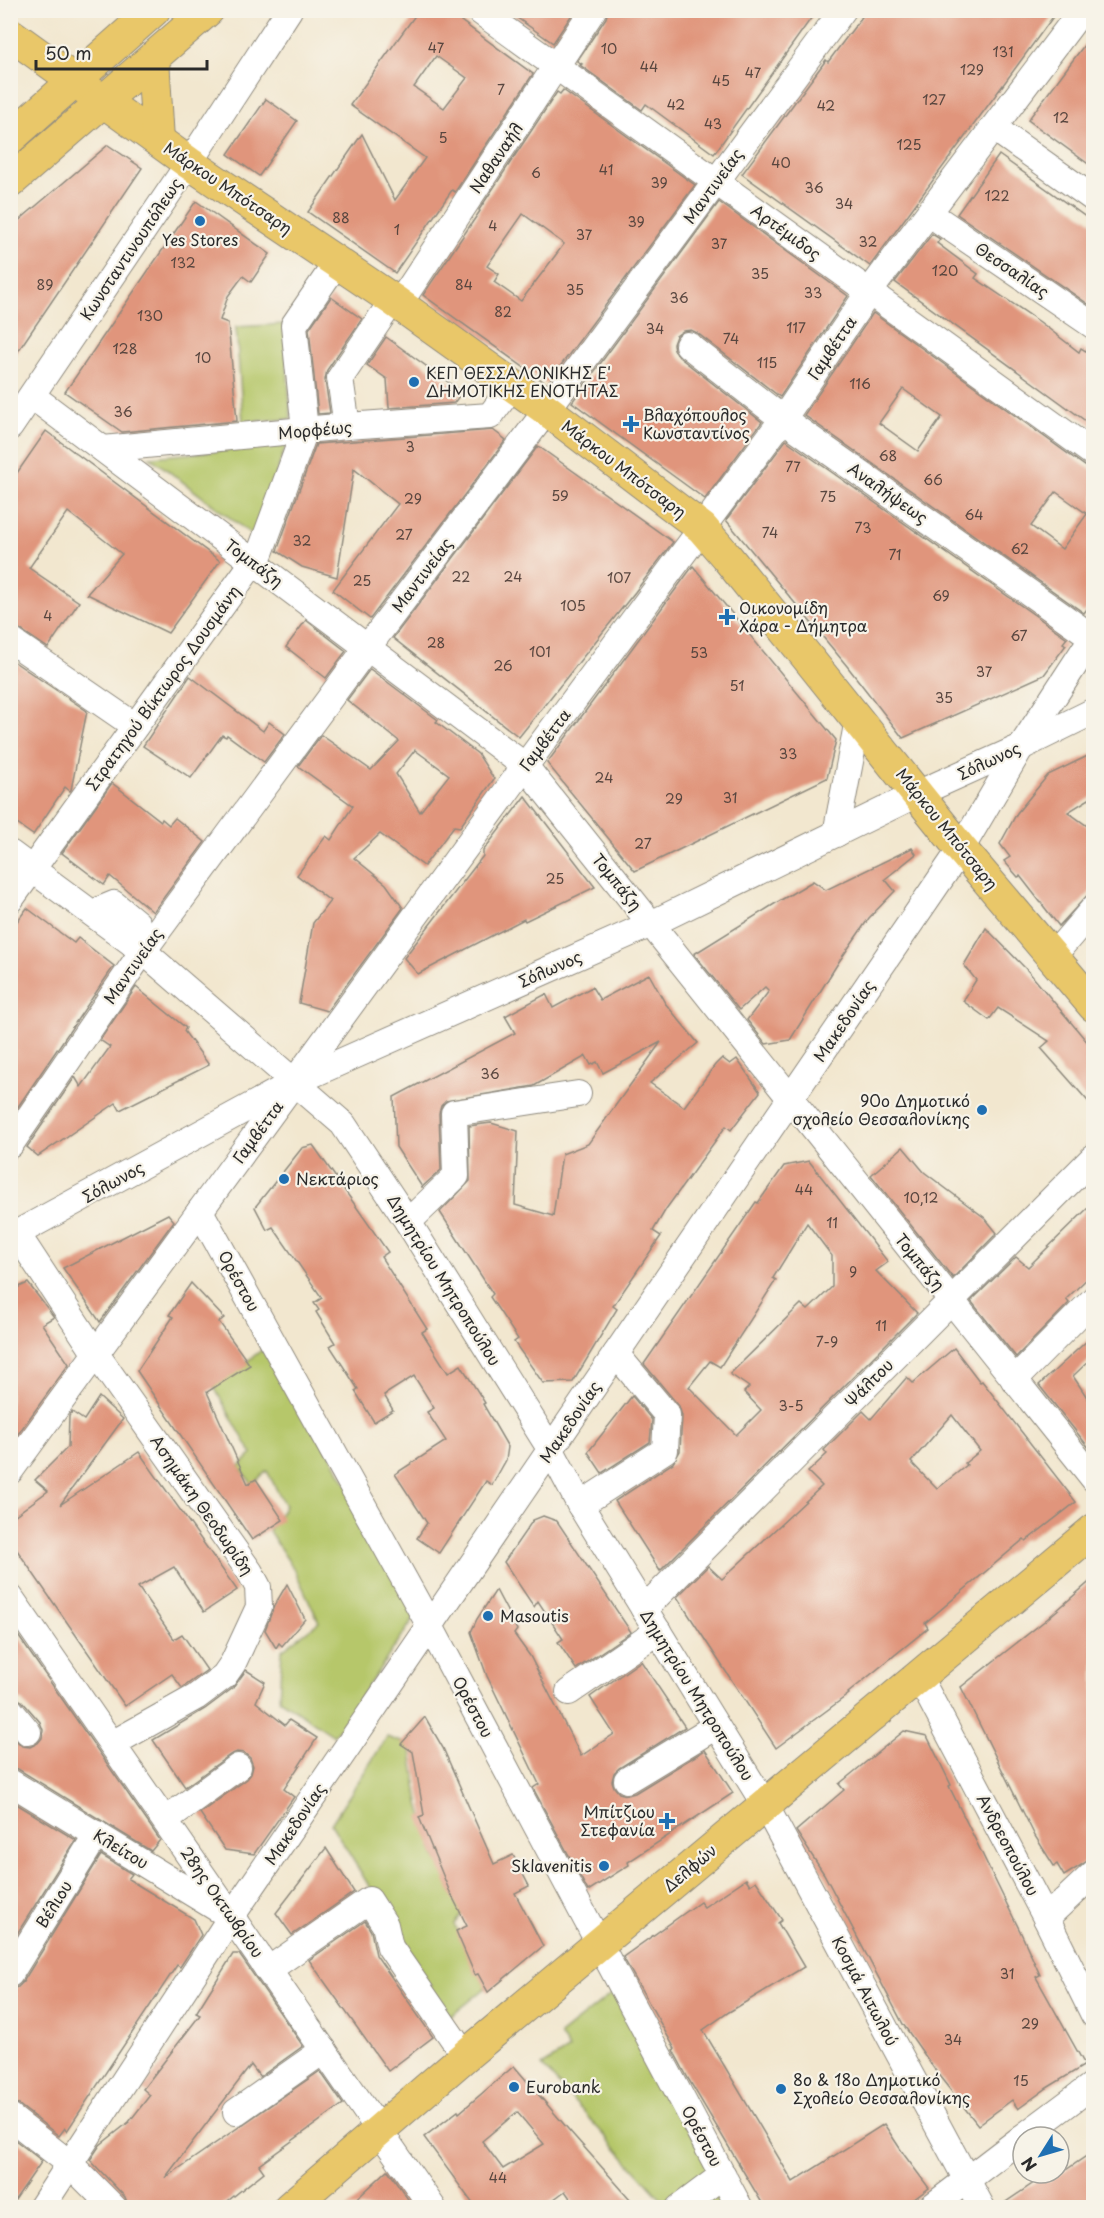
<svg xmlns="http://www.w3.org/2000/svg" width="1104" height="2218" font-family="'Playpen Sans',sans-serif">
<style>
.green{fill:#b6c76a;stroke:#70794a;stroke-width:1.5}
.building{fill:#e0957b;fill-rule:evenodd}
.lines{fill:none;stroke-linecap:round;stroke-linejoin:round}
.minor-casing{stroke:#8e897d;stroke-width:28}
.major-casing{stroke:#8e897d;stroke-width:34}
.minor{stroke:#fff;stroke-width:26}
.major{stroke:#e9c769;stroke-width:32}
.poi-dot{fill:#1f6fb2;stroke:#f7f3e8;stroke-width:2}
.labels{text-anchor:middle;stroke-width:4.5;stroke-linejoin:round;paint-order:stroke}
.number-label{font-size:14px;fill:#58463f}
.street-label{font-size:16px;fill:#2b2b2b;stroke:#f7f3e8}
.poi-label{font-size:16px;fill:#2b2b2b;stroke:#f7f3e8;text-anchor:start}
</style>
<rect width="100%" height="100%" fill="#f7f3e8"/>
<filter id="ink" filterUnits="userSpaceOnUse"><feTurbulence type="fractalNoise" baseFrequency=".0167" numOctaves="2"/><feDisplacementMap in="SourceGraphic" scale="12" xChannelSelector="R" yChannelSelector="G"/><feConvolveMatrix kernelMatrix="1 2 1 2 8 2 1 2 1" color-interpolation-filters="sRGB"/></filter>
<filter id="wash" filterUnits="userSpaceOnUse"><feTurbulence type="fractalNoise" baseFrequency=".008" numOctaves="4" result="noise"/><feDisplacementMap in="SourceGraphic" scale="24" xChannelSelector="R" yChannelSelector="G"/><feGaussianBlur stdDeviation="1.35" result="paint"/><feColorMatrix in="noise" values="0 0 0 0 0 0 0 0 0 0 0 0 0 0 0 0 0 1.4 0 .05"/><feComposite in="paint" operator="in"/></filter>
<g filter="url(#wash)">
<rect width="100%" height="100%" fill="#f2e7cf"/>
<g class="green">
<path d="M284,324L291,419L243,422L236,327Z"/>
<path d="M286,445L255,537L150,457Z"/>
<path d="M268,1345L419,1611L334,1736L279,1699L282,1650L319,1622L295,1571L269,1531L285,1506L267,1471L252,1484L239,1467L252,1454L214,1387Z"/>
<path d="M387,1737L410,1745L419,1803L434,1855L444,1871L463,1913L454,1924L488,1986L450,2017L415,1977L371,1889L331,1824Z"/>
<path d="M615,1991L731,2207H703L698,2198L669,2207L542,2066L569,2049L560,2035Z"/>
</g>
<g id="blocks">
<g class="building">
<path d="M419,10H446L533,74L455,192L452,190L395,273L308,212L362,134L395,200L425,158L350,105ZM436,56L467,78L444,108L414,87Z"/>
<path d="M506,10H575L553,43Z"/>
<path d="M608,10H817L714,154L646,104L642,110L580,65L582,64L577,61L606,18Z"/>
<path d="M867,10H1058L870,266L742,174L826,60L828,62Z"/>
<path d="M1094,32V168L1028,120Z"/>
<path d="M563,90L695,185L547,384L423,295L480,211L479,210L557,92L560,94ZM523,214L564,244L521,301L494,282L499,274L487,266Z"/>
<path d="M266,99L297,121L259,176L228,154Z"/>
<path d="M108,145L142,168L10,363V228Z"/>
<path d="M999,155L1094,223V308L957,214Z"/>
<path d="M196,201L270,254L251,282L243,276L228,296L220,320L228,323L237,421L122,432L65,392Z"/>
<path d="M719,202L848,296L780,397L697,333L691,330L683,331L676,336L673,344L674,350L679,357L762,422L705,499L572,402Z"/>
<path d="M932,234L940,239L937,243L978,274L975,278L1040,322L1079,352L1081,348L1094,356V427L895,282Z"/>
<path d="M331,297L362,319L327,370L325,380L330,413L318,414L309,329Z"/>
<path d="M873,313L1085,466L1094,470V600L1084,613L804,415ZM903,389L942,417L918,451L879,423ZM1056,492L1087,514L1062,549L1031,526Z"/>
<path d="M386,337L462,392L454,403L389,408L387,379L367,365Z"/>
<path d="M493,430L506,440L370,619L333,590L398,504L354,469L337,577L302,567L277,551L316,444Z"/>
<path d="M46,431L220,561L168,633L87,594L122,554L68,512L29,568L79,602L48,648L18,628L10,625V483Z"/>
<path d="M786,440L1067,638L1063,643L1066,645L1044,675L903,738L847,666L726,520Z"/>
<path d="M538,446L673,542L635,592L519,737L393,638Z"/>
<path d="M693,566L836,740L827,778L635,871L547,763Z"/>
<path d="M306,620L346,651L326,678L286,647Z"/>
<path d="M10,659L87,711L71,790L70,791L65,787L33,835L10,819Z"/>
<path d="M370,669L438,720L436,722L478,754L494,779L460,827L454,826L424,866L380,834L354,858L386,884L403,908L327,1011L299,1003L313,923L330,901L297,875L326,836L331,840L353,806L298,766L321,735L371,770L399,741L347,700ZM415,750L449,775L420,812L396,774Z"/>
<path d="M190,676L263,731L269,722L285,734L264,762L227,735L226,737L222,735L191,778L143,746Z"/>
<path d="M1094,753V796L1068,812L1094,831V888L1059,926L1020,876L1018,877L1004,861L1010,857L1000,844L1017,813L1048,775Z"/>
<path d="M112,783L161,821L162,819L169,825L175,818L205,842L153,912L110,876L104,885L62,853Z"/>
<path d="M525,796L595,887L525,921L524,919L418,974L404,958L483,856V851Z"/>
<path d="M912,848L916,854L885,879L895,891L869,918L838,963L790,1040L766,1044L747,1020L769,991L765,987L739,1010L694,954L776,903L813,881L826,890Z"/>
<path d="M27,908L74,943L78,938L114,966L13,1114L10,1112V931Z"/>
<path d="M986,928L1028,971L1094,1050V1108L1041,1048L1049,1041L998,1008L989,1020L963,1001L976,980L964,965Z"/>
<path d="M649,974L665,1003L698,1043L650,1083L684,1107L715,1065L722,1058L730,1064L737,1059L760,1092L731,1130L726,1126L666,1209L653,1231L661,1236L613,1306L617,1309L573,1382L543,1383L514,1342L518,1339L490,1297L493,1294L440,1212L470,1181L469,1126L491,1123L518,1131L515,1205L553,1216L562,1154L588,1144L661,1042L603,1073L597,1062L591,1065L586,1056L534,1086L446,1101L441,1106L439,1113L441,1170L422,1187L396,1147L394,1097L515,1033L505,1016L546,994L553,1008L592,987L600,1000Z"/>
<path d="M136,987L186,1028L184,1031L209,1065L120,1110L116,1103L38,1156L27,1147L75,1077L81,1087L110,1047L100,1040Z"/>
<path d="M313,1145L388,1252L381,1257L427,1329L422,1332L448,1373L461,1365L485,1403L483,1404L508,1447L506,1460L492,1485L486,1481L439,1553L417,1538L427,1523L395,1474L446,1441L427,1412L434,1408L414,1376L384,1395L393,1410L374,1422L355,1391L358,1389L330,1346L335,1343L316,1312L319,1310L314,1303L322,1298L273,1227L267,1230L255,1207L302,1148Z"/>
<path d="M903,1147L924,1172L985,1218L997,1233L953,1278L871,1175Z"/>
<path d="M809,1161L888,1262L876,1271L917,1313L660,1571L615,1501L673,1463L680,1451L682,1416L679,1406L644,1364L756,1202L758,1203L784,1166ZM807,1223L832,1256V1287L808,1310L801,1304L730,1374L749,1387L744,1392L761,1410L736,1435L689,1387L710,1361L720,1367L776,1280L773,1278Z"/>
<path d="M1094,1202V1272L1066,1299L1069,1303L1016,1357L971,1301L1016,1257L1028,1267Z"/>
<path d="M168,1214L174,1221L100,1322L63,1268Z"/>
<path d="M28,1283L54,1317L42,1324L69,1364L10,1445V1291Z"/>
<path d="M191,1283L224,1318L219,1322L250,1365L207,1392L248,1484L256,1479L283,1520L252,1540L137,1371L173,1317L169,1315Z"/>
<path d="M1089,1339L1094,1343V1356L1073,1376L1094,1408V1454L1039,1385Z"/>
<path d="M954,1348L980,1382L982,1381L1076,1502L1026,1541L1024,1539L925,1623L928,1628L848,1693L849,1694L776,1748L677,1597L708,1566L722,1579L822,1486L808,1472L827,1454L824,1450L863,1411L871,1419L907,1377L913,1383ZM952,1415L980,1451L965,1463L967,1465L937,1489L911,1462Z"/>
<path d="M632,1396L652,1420L650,1442L602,1473L588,1452Z"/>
<path d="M99,1397L123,1419L60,1505L139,1452L237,1590L204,1612L174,1567L138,1587L174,1639L182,1634L207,1670L182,1688L172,1674L125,1706L10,1540V1519L48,1491L35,1480L68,1447L69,1416L72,1412L84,1420Z"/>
<path d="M543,1516L557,1521L631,1632L576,1669L558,1642L563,1639L538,1601L534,1607L504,1562L533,1520Z"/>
<path d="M1094,1578V1857L1064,1876L1057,1864L1054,1866L1035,1836L961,1687L1047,1619Z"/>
<path d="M287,1584L305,1619L282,1646L279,1643L276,1648L265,1630L274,1606Z"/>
<path d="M496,1590L517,1630L514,1634L530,1656L581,1756L614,1734L590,1697L641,1661L685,1727L619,1768L614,1773L612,1781L614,1787L619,1793L627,1795L635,1793L705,1750L733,1793L628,1862L629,1865L588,1891L533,1788L539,1784L487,1676L471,1632L477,1619Z"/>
<path d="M10,1624L160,1840L151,1851L18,1769L10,1767V1734L22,1746L30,1747L38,1743L42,1738L43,1730L40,1722L22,1701L10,1695Z"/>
<path d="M246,1670L265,1682L256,1702L285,1725L289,1720L317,1738L284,1789L294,1797L254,1854L225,1850L200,1813L247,1779L251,1774L253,1766L250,1758L244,1753L237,1752L230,1755L185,1787L153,1740L205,1709L233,1688Z"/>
<path d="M425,1717L443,1748L494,1864L513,1855L529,1886L515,1893L543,1946L488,1992L478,1974L475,1975L456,1931L467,1926L449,1890L419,1817L424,1815L413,1752L401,1744Z"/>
<path d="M904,1731L927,1736L951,1785L949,1786L1021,1933L1040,1975L1036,1977L1085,2065L1047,2088L1018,2109L1012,2100L978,2125L940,2077L903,2024L824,1874L796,1831L844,1790L839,1784Z"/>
<path d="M10,1800L76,1840L10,1945Z"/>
<path d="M326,1848L354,1892L292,1935L276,1913Z"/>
<path d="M101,1855L132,1874L128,1879L194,1919L201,1935L180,1967L177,1965L67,2131L65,2128L59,2136L19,2105L10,2102V1989L18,1987L23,1982Z"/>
<path d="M746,1879L750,1885L756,1881L782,1920L778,1923L804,1967L729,2012L703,2030L793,2182L884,2124L905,2156L929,2188L902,2208H765L689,2080L673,2050L675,2049L623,1957L700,1902L704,1907Z"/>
<path d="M365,1921L371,1931L376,1955L433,2037L388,2071L309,1960Z"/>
<path d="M233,1954H239L303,2046L260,2077L251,2065L165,2178L320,2071L343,2104L259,2165L264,2172L219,2208H129L125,2197L90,2160L100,2145L129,2122L150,2095L143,2089L200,2015L196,2013Z"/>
<path d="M514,2066L568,2129L638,2208H577L565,2191L542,2208H476L424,2137L458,2111L459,2113ZM517,2112L544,2144L503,2169L482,2141Z"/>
<path d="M10,2136L42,2161L10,2207Z"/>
<path d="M1094,2151V2202L1085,2208H997L1044,2176L1048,2182Z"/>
<path d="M388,2170L414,2208H347Z"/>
</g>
</g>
</g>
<g filter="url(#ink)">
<use href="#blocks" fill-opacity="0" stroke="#8e897d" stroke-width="1.5"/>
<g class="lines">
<defs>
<g id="minor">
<path d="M478,10L1094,454"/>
<path d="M994,128L1094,199"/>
<path d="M930,214L1094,326"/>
<path d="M399,304L593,10"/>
<path d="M688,345L783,419L1092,637"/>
<path d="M32,396L525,766L1094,1479"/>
<path d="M347,426L340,378L393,300"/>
<path d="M10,427L189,163L289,10"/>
<path d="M103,449L347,426L490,416L512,386"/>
<path d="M10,640L135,726"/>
<path d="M836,834L858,720"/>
<path d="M10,853L143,951L343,1124L408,1222L551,1450L580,1505L765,1805L982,2208"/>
<path d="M10,900L260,553L305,430L294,325L337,262"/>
<path d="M102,909L114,904L137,923L134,945"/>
<path d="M1052,957L1094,908"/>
<path d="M10,1145L143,951L367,648L547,410L843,10"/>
<path d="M200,1211L430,1626L740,2208"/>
<path d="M408,1222L456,1176L454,1113L578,1094"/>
<path d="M17,1234L96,1354L250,1572L258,1587L259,1607L233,1663L224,1676L196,1697L112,1744"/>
<path d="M10,1237L293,1083L651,924L917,794L1021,747L1094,711"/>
<path d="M1014,1380L1094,1299"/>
<path d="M10,1471L525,766L783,419L869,292L1082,10"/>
<path d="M580,1505L665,1450L667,1415L616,1354"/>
<path d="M10,1597L433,2208"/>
<path d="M644,1609L1094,1157"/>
<path d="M919,1677L1046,1918L1094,2015"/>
<path d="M569,1692L658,1631"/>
<path d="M10,1710L28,1732"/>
<path d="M627,1780L716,1726"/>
<path d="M10,1782L223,1912"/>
<path d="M165,1820L238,1767"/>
<path d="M1046,1918L1094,1873"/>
<path d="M268,1970L369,1900L385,1925L390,1947L465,2056"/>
<path d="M10,1974L97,1834"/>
<path d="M236,2112L324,2050"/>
<path d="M10,2117L70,2164L114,2208"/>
<path d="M1023,2137L1094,2084"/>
<path d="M41,2208L231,1917L961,849L1021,747L1094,635"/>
<path d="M679,2208L723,2175"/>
<path d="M930,2208L1023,2137"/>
</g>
<g id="major">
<path d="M10,34L189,163L393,300L547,410L702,528L726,556L961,849L1094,1006"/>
<path d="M153,59L158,140"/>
<path d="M10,138L154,10"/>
<path d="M10,182L208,10"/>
<path d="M289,2208L465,2056L1094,1530"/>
</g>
</defs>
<use href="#minor" class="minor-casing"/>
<use href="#major" class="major-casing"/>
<use href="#minor" class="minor"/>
<use href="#major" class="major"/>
</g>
</g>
<g class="poi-dot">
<circle cx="200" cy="221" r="6"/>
<circle cx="414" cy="382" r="6"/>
<path d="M628 415h6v6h6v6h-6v6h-6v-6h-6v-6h6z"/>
<path d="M724 608h6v6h6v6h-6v6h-6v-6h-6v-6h6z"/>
<circle cx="982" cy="1110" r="6"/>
<circle cx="284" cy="1179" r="6"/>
<circle cx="488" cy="1616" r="6"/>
<path d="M664 1812h6v6h6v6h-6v6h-6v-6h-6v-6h6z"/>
<circle cx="604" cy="1866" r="6"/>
<circle cx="514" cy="2087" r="6"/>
<circle cx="781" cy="2089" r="6"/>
</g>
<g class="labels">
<g class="number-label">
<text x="436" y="53">47</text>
<text x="609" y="54">10</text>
<text x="1003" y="57">131</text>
<text x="649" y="72">44</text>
<text x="972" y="75">129</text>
<text x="753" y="78">47</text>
<text x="721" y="86">45</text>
<text x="501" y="95">7</text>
<text x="934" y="105">127</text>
<text x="676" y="110">42</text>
<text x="826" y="111">42</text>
<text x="1061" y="123">12</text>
<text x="713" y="129">43</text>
<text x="443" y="143">5</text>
<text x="909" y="150">125</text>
<text x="781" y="168">40</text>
<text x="606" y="175">41</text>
<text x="536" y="178">6</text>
<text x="659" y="188">39</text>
<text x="814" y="193">36</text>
<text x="997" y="201">122</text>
<text x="844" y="209">34</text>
<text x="341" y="223">88</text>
<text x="636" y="227">39</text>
<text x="493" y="231">4</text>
<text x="397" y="235">1</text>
<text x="584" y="240">37</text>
<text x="868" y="247">32</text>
<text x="719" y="249">37</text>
<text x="183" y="268">132</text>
<text x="945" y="276">120</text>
<text x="760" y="279">35</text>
<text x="45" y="290">89</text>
<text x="464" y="290">84</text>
<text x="575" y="295">35</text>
<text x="813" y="298">33</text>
<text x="679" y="303">36</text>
<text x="503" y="317">82</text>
<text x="150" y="321">130</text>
<text x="796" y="333">117</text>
<text x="655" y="334">34</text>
<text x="731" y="344">74</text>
<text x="125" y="354">128</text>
<text x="203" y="363">10</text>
<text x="767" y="368">115</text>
<text x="860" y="389">116</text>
<text x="123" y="417">36</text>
<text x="410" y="452">3</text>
<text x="888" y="461">68</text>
<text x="793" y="472">77</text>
<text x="933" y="485">66</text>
<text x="560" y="501">59</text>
<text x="828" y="502">75</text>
<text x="413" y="504">29</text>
<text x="974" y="520">64</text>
<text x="863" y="533">73</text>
<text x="770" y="538">74</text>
<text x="404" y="540">27</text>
<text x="302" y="546">32</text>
<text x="1020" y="554">62</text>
<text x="895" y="560">71</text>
<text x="461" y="582">22</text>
<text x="513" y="582">24</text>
<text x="619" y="583">107</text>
<text x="362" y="586">25</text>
<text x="941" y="601">69</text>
<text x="573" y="611">105</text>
<text x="48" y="621">4</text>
<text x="1019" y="641">67</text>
<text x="436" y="648">28</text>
<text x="540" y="657">101</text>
<text x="699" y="658">53</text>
<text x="503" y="671">26</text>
<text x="984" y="677">37</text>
<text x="737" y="691">51</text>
<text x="944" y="703">35</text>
<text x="788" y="759">33</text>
<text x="604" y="783">24</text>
<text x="730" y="803">31</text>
<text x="674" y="804">29</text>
<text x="643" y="849">27</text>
<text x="555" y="884">25</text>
<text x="490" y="1079">36</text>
<text x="804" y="1195">44</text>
<text x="921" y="1203">10,12</text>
<text x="832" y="1228">11</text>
<text x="853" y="1277">9</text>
<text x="881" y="1331">11</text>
<text x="827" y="1347">7-9</text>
<text x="791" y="1411">3-5</text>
<text x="1007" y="1979">31</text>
<text x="1030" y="2029">29</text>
<text x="953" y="2045">34</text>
<text x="1021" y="2086">15</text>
<text x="498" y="2183">44</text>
</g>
<g class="street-label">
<text transform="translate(496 158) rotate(-56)" y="6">Ναθαναήλ</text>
<text transform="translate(713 186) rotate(-54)" y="6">Μαντινείας</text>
<text transform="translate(228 188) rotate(34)" y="6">Μάρκου Μπότσαρη</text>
<text transform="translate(786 232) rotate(36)" y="6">Αρτέμιδος</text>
<text transform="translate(131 249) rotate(-56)" y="6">Κωνσταντινουπόλεως</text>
<text transform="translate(1012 270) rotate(34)" y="6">Θεσσαλίας</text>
<text transform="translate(832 348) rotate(-56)" y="6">Γαμβέττα</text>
<text transform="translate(315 430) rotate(-5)" y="6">Μορφέως</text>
<text transform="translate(624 469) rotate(37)" y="6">Μάρκου Μπότσαρη</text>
<text transform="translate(888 493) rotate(35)" y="6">Αναλήψεως</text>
<text transform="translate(254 563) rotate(37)" y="6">Τομπάζη</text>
<text transform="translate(422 575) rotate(-53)" y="6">Μαντινείας</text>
<text transform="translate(163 688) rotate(-54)" y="6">Στρατηγού Βίκτωρος Δουσμάνη</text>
<text transform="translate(545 740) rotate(-53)" y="6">Γαμβέττα</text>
<text transform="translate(989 761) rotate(-25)" y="6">Σόλωνος</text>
<text transform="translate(947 829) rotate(51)" y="6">Μάρκου Μπότσαρη</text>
<text transform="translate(617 882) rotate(51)" y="6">Τομπάζη</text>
<text transform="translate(133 966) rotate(-55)" y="6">Μαντινείας</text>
<text transform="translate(550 969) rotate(-24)" y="6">Σόλωνος</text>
<text transform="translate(844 1021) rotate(-56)" y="6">Μακεδονίας</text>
<text transform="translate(258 1132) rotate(-54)" y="6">Γαμβέττα</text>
<text transform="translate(113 1182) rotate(-29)" y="6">Σόλωνος</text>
<text transform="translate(920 1262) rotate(51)" y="6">Τομπάζη</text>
<text transform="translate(444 1280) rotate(58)" y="6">Δημητρίου Μητροπούλου</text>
<text transform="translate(239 1281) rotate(61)" y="6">Ορέστου</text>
<text transform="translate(869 1383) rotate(-45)" y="6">Ψάλτου</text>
<text transform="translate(570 1422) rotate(-56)" y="6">Μακεδονίας</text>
<text transform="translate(202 1505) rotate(55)" y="6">Ασημάκη Θεοδωρίδη</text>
<text transform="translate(697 1695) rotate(58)" y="6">Δημητρίου Μητροπούλου</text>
<text transform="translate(473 1707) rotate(62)" y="6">Ορέστου</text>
<text transform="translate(295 1824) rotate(-56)" y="6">Μακεδονίας</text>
<text transform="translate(1008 1845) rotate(62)" y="6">Ανδρεοπούλου</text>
<text transform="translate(121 1849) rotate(31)" y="6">Κλείτου</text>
<text transform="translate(690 1868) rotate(-40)" y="6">Δελφών</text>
<text transform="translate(222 1902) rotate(55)" y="6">28ης Οκτωβρίου</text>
<text transform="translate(54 1904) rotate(-58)" y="6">Βέλιου</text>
<text transform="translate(865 1991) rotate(62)" y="6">Κοσμά Αιτωλού</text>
<text transform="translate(702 2136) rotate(62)" y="6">Ορέστου</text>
</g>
<g class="poi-label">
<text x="200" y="246" text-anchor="middle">Yes Stores</text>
<text x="426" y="379">ΚΕΠ ΘΕΣΣΑΛΟΝΙΚΗΣ Ε'<tspan x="426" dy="18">ΔΗΜΟΤΙΚΗΣ ΕΝΟΤΗΤΑΣ</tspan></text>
<text x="643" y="421">Βλαχόπουλος<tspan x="643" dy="18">Κωνσταντίνος</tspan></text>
<text x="739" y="614">Οικονομίδη<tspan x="739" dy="18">Χάρα - Δήμητρα</tspan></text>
<text x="970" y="1107" text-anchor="end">90ο Δημοτικό<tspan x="970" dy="18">σχολείο Θεσσαλονίκης</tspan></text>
<text x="296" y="1185">Νεκτάριος</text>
<text x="500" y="1622">Masoutis</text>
<text x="655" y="1818" text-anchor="end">Μπίτζιου<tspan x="655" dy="18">Στεφανία</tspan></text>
<text x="592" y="1872" text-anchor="end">Sklavenitis</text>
<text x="793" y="2086">8ο &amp; 18ο Δημοτικό<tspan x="793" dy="18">Σχολείο Θεσσαλονίκης</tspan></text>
<text x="526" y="2093">Eurobank</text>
</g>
</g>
<rect width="1104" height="2218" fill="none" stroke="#f7f3e8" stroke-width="36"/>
<g transform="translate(1041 2155) rotate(233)"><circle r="28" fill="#f7f3e8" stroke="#a5a39c" stroke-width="1.5"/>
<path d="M0-4.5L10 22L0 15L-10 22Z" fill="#1f6fb2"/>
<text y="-9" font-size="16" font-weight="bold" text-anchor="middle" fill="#2b2b2b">N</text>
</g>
<path d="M36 60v9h171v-9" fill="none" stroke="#2b2b2b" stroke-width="3"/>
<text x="45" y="60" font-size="18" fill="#2b2b2b" stroke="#f7f3e8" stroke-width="4.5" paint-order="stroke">50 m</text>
</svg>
